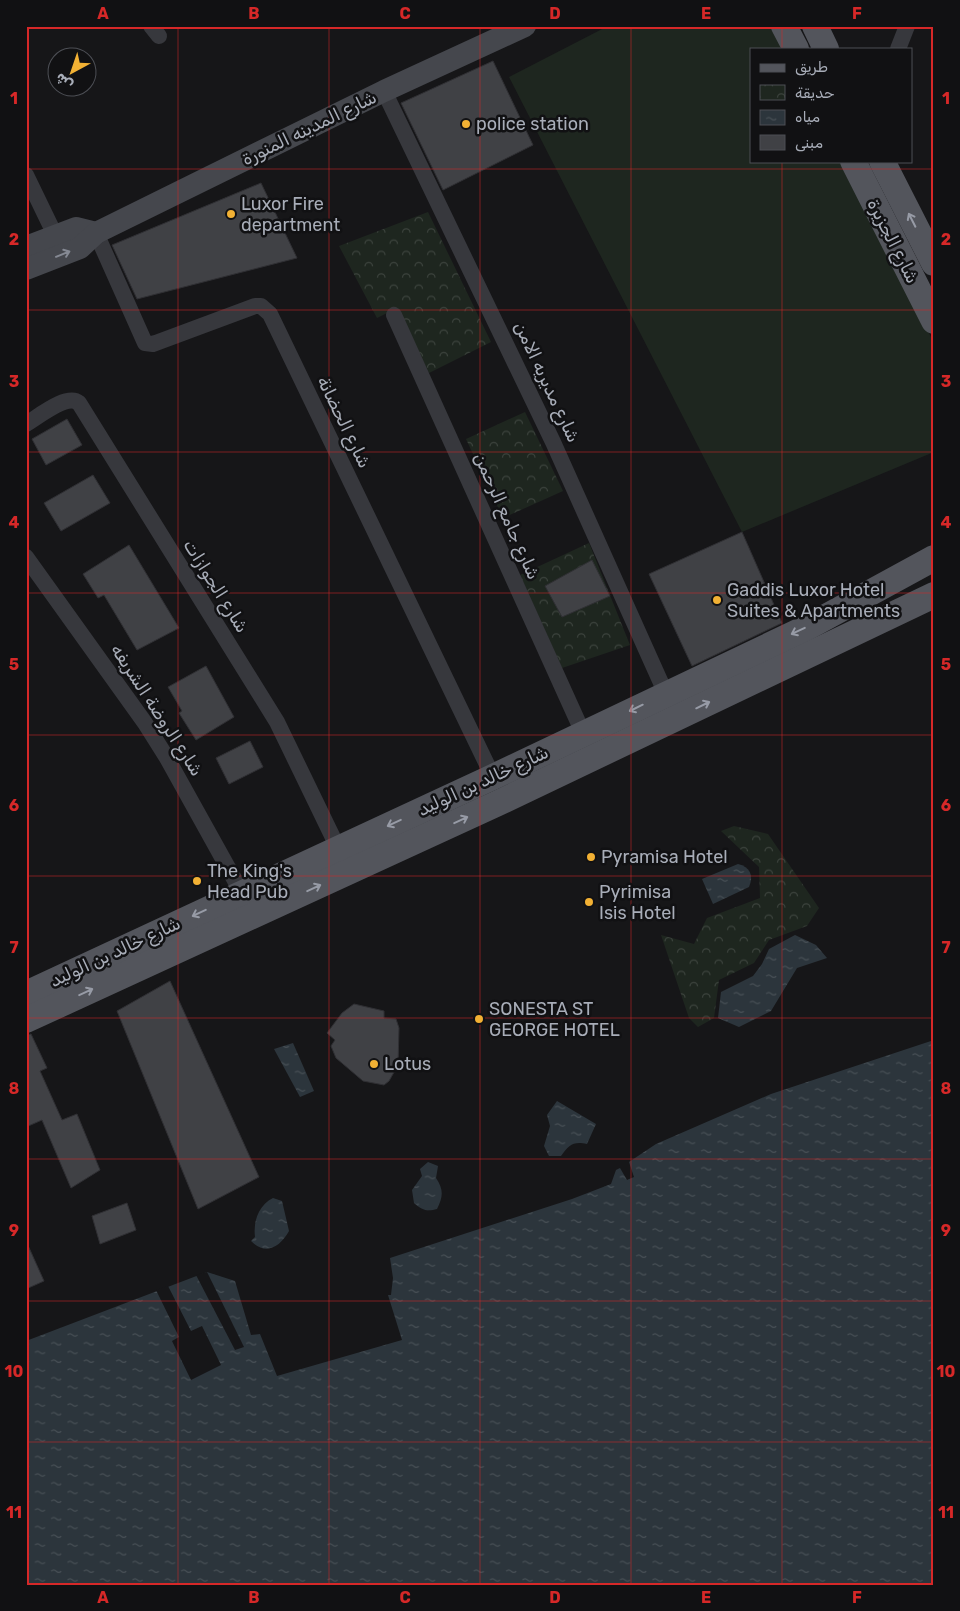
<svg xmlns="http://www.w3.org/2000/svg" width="960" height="1611" font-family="Rubik,'Noto Naskh Arabic',sans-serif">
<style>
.grass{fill:#1e261f}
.park{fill:url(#park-crowns);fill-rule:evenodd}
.water{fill:url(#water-ripples)}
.pier{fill:#161618}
.building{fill:#404145;stroke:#303034}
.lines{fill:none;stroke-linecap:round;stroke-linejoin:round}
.minor{stroke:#37383d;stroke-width:16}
.secondary{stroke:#45474d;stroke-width:22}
.primary{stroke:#53555c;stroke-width:26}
.oneway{stroke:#979ba6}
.oneway2{stroke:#858993}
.grid{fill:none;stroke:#d62828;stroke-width:1;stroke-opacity:0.55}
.poi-dot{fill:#f2b134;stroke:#111113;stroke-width:2}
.labels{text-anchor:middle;stroke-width:5;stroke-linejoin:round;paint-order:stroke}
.poi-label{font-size:18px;fill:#a8adb8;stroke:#111113;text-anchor:start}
.street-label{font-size:18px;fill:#a8adb8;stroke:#111113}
.neatline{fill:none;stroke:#d62828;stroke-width:2}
.grid-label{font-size:16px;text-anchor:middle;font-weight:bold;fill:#d62828}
</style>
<defs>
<pattern id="park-crowns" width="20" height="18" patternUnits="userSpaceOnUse" patternTransform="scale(1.25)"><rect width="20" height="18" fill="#1e261f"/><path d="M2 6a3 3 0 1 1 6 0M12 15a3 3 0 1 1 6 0" fill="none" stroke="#3c433d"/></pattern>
<pattern id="water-ripples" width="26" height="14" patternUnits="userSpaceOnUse" patternTransform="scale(1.25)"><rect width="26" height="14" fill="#2c353c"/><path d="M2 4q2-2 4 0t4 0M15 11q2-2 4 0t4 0" fill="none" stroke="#485056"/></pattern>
</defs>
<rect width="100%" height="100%" fill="#161618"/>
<path class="grass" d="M608,26H776L787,49H751V161H843L934,343V452L742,532L509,77Z"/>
<g class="park">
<path d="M428,212L491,342L429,373L397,308L377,318L339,246Z"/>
<path d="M525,412L563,491L503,518L466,439Z"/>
<path d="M589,543L630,645L562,668L520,575ZM592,561L609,596L562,617L545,586Z"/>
<path d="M734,826L768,834L819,908L807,926L769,940L754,963L719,980L714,1018L698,1027L689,1018L661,935L694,944L707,918L760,898L759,867L721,831Z"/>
</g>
<g class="water">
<path d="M738,864C750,867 754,875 749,887L713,904L702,879Z"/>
<path d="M795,935L816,945L827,958L797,968L771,1011L739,1027L718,1018L721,992L753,976L762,964L769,949Z"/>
<path d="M934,1040V1585H26V1341L207,1272L235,1281L251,1335L260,1334L277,1376L402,1340L388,1295H391L393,1278L390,1258L572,1199L611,1184L616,1170L620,1168L627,1180L634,1177L629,1162L656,1144L771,1094Z"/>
<path d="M293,1043L314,1091L300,1097L274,1049Z"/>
<path d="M557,1101L596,1124L587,1144C573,1141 569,1145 561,1156H549L544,1146L550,1126L547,1115Z"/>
<path d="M428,1162L438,1166L436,1178C444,1190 443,1197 437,1209C427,1212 422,1210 414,1203L412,1190L422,1176L420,1169Z"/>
<path d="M273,1198L282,1201L289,1231C280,1247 266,1256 251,1241L255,1237C253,1221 259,1205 273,1198Z"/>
</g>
<g class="pier">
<path d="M207,1272L244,1347L235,1350L196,1275Z"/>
<path d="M168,1286L191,1331L202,1326L221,1365L191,1380L172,1341L179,1337L156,1290Z"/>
</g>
<g class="building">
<path d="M493,61L533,145L443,190L401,103Z"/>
<path d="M261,183L297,258L137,299L112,245Z"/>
<path d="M67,419L82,445L46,465L32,439Z"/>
<path d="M93,475L110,503L61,531L44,503Z"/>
<path d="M742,532L782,623L692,666L649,574Z"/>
<path d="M129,545L179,628L137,650L104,595L98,598L83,574Z"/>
<path d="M592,560L610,596L562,617L545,586Z"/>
<path d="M206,666L234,717L196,740L179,713L182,711L168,687Z"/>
<path d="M250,741L263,767L229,784L216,758Z"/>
<path d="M170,981L259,1177L198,1209L117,1011Z"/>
<path d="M354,1004L384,1011V1018L396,1019L399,1028L398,1065L389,1081L384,1085L363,1081L336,1058L331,1046L335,1040L327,1033L342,1013Z"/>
<path d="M31,1034L47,1068L40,1071L62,1120L77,1114L100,1170L71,1188L42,1120L26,1127V1035Z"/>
<path d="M127,1203L136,1230L100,1244L92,1216Z"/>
<path d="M26,1241L44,1281L26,1289Z"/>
</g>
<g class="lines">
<g class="minor">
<path d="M151,26L159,36"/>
<path d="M898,49L907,26"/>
<path d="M384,91L553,442L666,694"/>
<path d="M26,175L55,235"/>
<path d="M96,233L145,343L153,344L255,306H261L270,314L493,777"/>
<path d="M394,315L583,733"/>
<path d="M26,424C38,417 67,393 79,403L277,722L338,848"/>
<path d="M26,557L145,723L167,758L242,893"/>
</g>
<g class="secondary">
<path d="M26,247L76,228L96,233"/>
<path d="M26,269L80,248L96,233L384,91L525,26"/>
</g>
<g class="primary">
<path d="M784,26L796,49"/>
<path d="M815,26L826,49"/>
<path d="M853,161L934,321"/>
<path d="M882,161L934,263"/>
<path d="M26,994L493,777L804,629L934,558"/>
<path d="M26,1020L496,804L934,595"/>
</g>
</g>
<defs><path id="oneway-shaft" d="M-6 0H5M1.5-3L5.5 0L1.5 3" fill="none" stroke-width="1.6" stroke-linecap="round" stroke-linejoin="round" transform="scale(1.25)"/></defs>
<g class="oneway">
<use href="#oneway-shaft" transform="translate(912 220) rotate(-117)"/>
<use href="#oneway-shaft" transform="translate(798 631) rotate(155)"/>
<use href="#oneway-shaft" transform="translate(703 705) rotate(-26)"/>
<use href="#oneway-shaft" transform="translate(636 708) rotate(154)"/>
<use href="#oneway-shaft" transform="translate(461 820) rotate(-25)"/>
<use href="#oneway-shaft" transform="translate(394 823) rotate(155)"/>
<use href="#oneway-shaft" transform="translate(314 888) rotate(-25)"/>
<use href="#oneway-shaft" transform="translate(199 913) rotate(155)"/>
<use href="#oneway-shaft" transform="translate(86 992) rotate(-25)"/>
</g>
<use class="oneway2" href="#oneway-shaft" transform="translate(63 254) rotate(-22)"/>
<path class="grid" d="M178,26V1585M329,26V1585M480,26V1585M631,26V1585M782,26V49M782,161V1585M26,169H934M26,310H934M26,452H934M26,593H934M26,735H934M26,876H934M26,1018H934M26,1159H934M26,1301H934M26,1442H934"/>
<g class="poi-dot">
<circle cx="466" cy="124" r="5"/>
<circle cx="231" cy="214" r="5"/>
<circle cx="717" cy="600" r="5"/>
<circle cx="591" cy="857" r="5"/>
<circle cx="197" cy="881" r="5"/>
<circle cx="589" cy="902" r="5"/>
<circle cx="479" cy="1019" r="5"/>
<circle cx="374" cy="1064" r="5"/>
</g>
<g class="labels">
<g class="poi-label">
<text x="476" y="130">police station</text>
<text x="241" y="210">Luxor Fire<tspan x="241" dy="21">department</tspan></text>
<text x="727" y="596">Gaddis Luxor Hotel<tspan x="727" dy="21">Suites &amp; Apartments</tspan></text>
<text x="601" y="863">Pyramisa Hotel</text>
<text x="207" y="877">The King's<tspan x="207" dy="21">Head Pub</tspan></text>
<text x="599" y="898">Pyrimisa<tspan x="599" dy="21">Isis Hotel</tspan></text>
<text x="489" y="1015">SONESTA ST<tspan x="489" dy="21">GEORGE HOTEL</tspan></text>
<text x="384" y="1070">Lotus</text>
</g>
<g class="street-label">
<text transform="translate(309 128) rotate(-26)" y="6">شارع المدينه المنورة</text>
<text transform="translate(893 241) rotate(63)" y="6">شارع الجزيرة</text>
<text transform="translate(547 382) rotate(65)" y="6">شارع مديريه الامن</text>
<text transform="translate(344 422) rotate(64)" y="6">شارع الحضانة</text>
<text transform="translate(507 516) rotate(66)" y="6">شارع جامع الرحمن</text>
<text transform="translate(216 586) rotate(58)" y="6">شارع الجوازات</text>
<text transform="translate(157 710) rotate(57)" y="6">شارع الروضة الشريفه</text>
<text transform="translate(483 781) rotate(-25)" y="6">شارع خالد بن الوليد</text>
<text transform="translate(115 952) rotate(-25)" y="6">شارع خالد بن الوليد</text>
</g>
</g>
<rect width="960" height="1611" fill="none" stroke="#111113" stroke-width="55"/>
<rect x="750" y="48" width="162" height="115" fill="#111113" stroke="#4d4f55"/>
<rect x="760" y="64" width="25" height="8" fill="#53555c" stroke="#4d4f55"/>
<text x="795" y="72" font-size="15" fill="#a8adb8">طريق</text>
<rect x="760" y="85" width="25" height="15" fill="url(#park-crowns)" stroke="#4d4f55"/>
<text x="795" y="98" font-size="15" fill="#a8adb8">حديقة</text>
<rect x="760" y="110" width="25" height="15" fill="url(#water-ripples)" stroke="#4d4f55"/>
<text x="795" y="122" font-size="15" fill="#a8adb8">مياه</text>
<rect x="760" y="135" width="25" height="15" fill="#404145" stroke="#4d4f55"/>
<text x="795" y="148" font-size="15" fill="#a8adb8">مبنى</text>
<g transform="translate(72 72) rotate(220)"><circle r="24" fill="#111113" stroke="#4d4f55"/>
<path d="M0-4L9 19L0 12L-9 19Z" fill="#f2b134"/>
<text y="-8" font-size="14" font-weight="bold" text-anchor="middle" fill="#a8adb8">ش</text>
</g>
<rect x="28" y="28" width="904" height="1556" class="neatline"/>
<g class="grid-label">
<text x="103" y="19">A</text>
<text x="254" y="19">B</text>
<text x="405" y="19">C</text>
<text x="555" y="19">D</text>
<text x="706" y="19">E</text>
<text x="857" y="19">F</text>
<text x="14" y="104">1</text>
<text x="946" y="104">1</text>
<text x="14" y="245">2</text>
<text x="946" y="245">2</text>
<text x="14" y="387">3</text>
<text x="946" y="387">3</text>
<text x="14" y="528">4</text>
<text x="946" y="528">4</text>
<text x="14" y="670">5</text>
<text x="946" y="670">5</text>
<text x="14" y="811">6</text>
<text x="946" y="811">6</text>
<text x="14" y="953">7</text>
<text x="946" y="953">7</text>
<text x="14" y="1094">8</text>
<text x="946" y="1094">8</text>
<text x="14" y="1236">9</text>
<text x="946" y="1236">9</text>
<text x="14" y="1377">10</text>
<text x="946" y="1377">10</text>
<text x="14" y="1518">11</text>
<text x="946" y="1518">11</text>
<text x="103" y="1603">A</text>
<text x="254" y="1603">B</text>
<text x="405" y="1603">C</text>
<text x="555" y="1603">D</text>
<text x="706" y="1603">E</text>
<text x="857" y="1603">F</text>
</g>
</svg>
